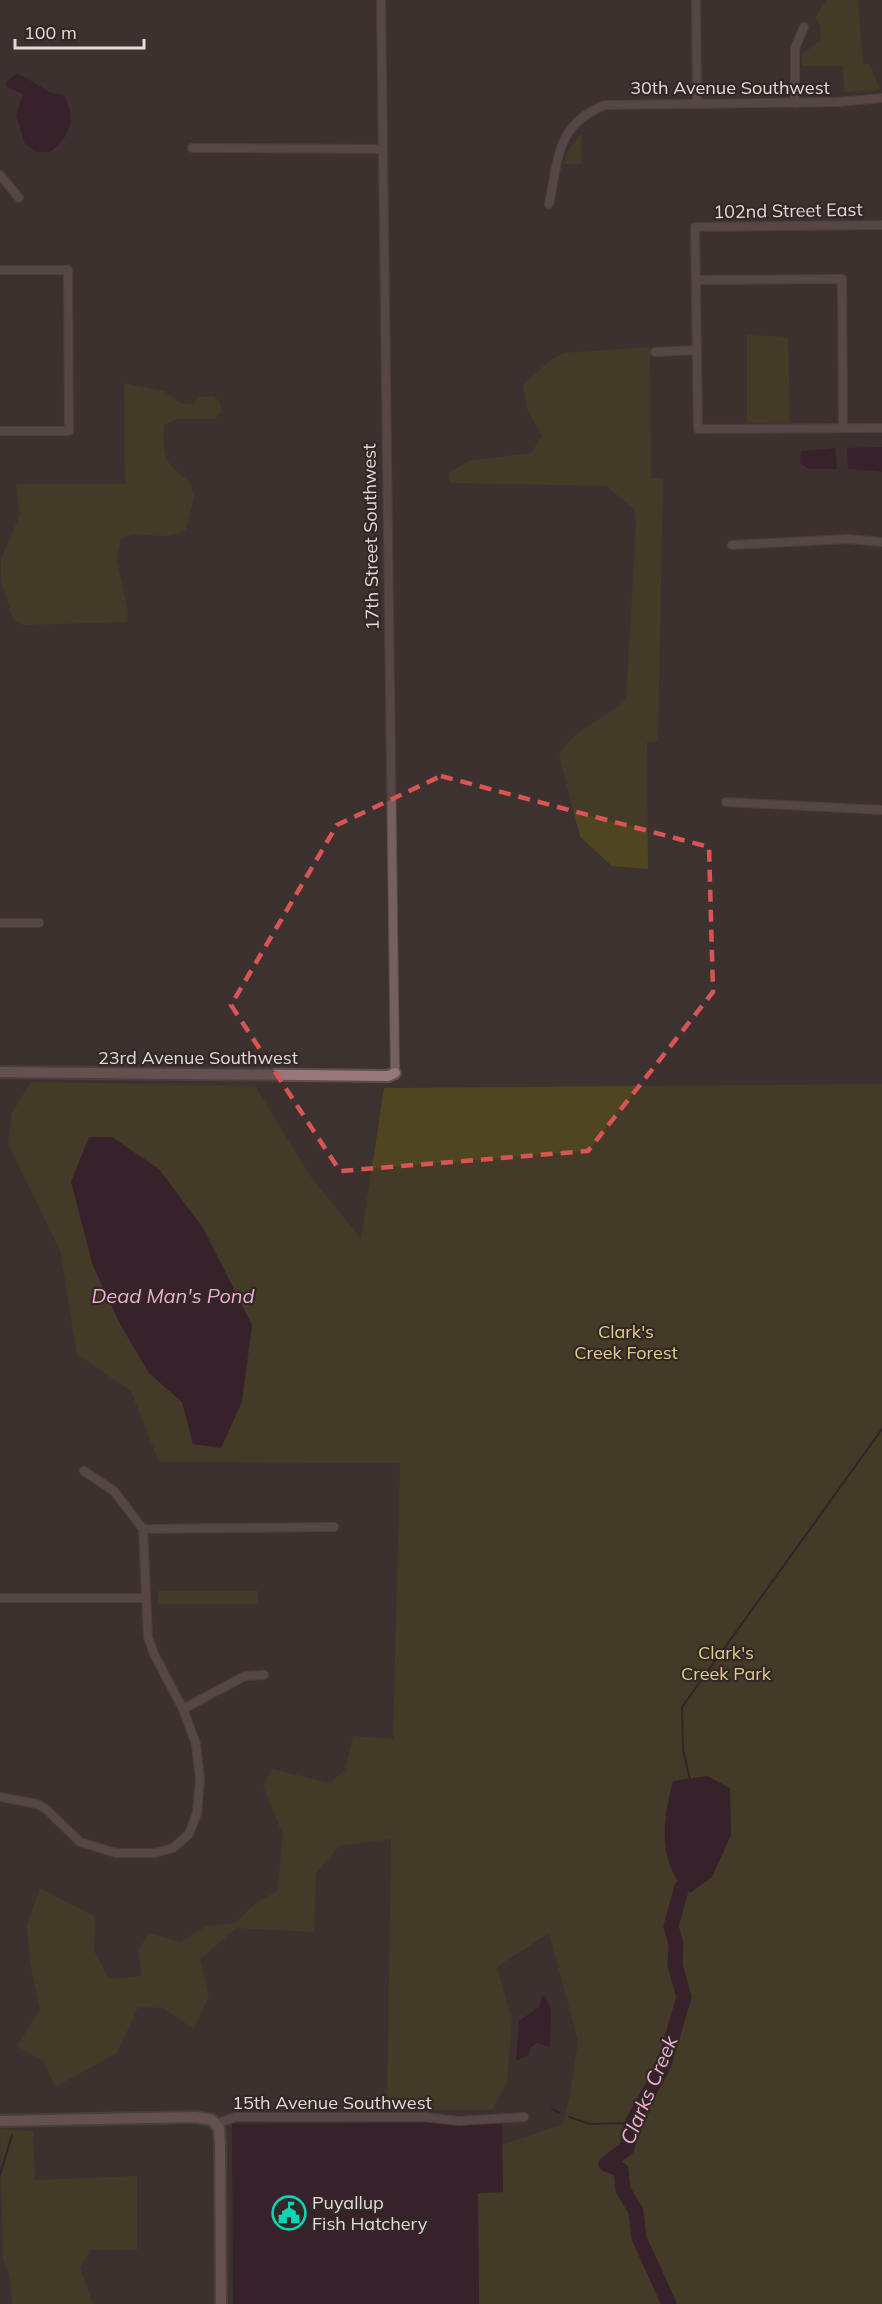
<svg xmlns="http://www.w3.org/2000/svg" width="882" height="2304" font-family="Mulish,sans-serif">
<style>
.green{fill:#4f4521;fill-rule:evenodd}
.water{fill:#310f25}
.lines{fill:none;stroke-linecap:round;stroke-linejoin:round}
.stream{stroke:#310f25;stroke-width:2}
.river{stroke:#310f25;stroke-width:15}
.street-casing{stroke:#5a504e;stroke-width:10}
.secondary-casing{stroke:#5a504e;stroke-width:14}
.street{stroke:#755f61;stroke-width:8}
.secondary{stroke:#98767a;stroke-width:10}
.marked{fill:none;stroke:#d95554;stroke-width:4.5;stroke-dasharray:12 8;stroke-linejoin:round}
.labels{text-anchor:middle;stroke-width:4.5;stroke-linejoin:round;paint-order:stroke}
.street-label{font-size:18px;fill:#e1dbd9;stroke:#322825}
.park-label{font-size:18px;fill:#e2ce86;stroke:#322825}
.poi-label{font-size:18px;fill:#e1dbd9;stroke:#322825;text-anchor:start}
.water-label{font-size:20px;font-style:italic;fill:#f0acd4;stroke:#322825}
</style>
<rect width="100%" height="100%" fill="#3c322f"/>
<g class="green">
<path d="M826,0H858L863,64H870L880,90L844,92L843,66H802V54L821,40L820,25L815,18Z"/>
<path d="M581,133L582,164H563L567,153Z"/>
<path d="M747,335L788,337L790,423H747Z"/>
<path d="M650,347L651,478H663L658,742H647L648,869L612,866L580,837L559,755C572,730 605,719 626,700L636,524L634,509L606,486L450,483L449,473L468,461L531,453L542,436L527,409L523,385L548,362L563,353Z"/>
<path d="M124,383L164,391L182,404H193L200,397L213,396L220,402L221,412L214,419H176L164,425C163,458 163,462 190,482L194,497L186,529C159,545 142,527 121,539L117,560L128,613L127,622L24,625L13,619L1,581V559L20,515L16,484H125Z"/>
<path d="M31,1082L255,1086L311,1177L361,1239L384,1088L882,1084V2304H479L478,2193L503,2192L502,2145L563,2124L570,2095L578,2041L549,1933L497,1967L512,2020L507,2083L492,2110H387L391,1839L339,1846L316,1873L314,1932L236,1928L200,1959L209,1996L194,2029L163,2008L138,2007L117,2053L55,2087L44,2062L17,2046L40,2009L30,1963L27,1925L40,1888L95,1917L94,1951L109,1979L142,1976L138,1951L149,1933L181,1942L206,1926L235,1923L256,1903L277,1891L283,1835L263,1786L272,1769L330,1783L345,1770L353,1736L393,1739L400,1463L159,1462L131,1391L77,1354L60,1250L8,1144L12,1113ZM203,1228L252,1325L193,1444L182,1402L149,1373L119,1322Z"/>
<rect x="158" y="1591" width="100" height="13"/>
<path d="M0,2129L33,2131L35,2180L137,2176V2250H90L80,2268L93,2304H12L10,2277L3,2259Z"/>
</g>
<g class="water">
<path d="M16,74L25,77L51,93L64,95C76,119 72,135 50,152H37L25,144L16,115L23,94L6,87V82Z"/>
<path d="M882,447V472L848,469L847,448Z"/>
<path d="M835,448L837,469H809L800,463L801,451Z"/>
<path d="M89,1137H112L159,1169L203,1228L252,1325L242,1402L221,1448L193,1444L182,1402L149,1373L119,1322L93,1266L71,1182Z"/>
<path d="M707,1776L730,1788L731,1835L712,1877L690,1893C656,1867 663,1817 673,1781Z"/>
<path d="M545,1996L551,2009L550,2047L537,2043L530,2048L529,2055L516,2061L519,2021L540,2006L541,1997Z"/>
<path d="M502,2122L503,2192L478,2193L479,2304H233L232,2124Z"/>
</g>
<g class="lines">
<g class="stream">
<path d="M690,1779L683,1750L682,1707L882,1429"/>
<path d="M552,2109L559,2112"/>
<path d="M569,2117L590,2124L632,2123"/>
<path d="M0,2175L12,2135"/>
</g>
<path class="river" d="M669,2304L639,2238L636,2211L623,2190L621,2170L606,2164L627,2148L632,2123L664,2065L684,1997L675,1965L676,1944L671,1926L682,1887"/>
<defs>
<g id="street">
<path d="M381,0L395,1073"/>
<path d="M696,0L697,104"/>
<path d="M795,103V48L804,27"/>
<path d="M192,148L382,149"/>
<path d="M0,175L19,198"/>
<path d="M549,204C559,159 555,125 605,105L838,102L882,98"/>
<path d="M882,225L695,227L698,429L882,428"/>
<path d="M0,270H68L69,431H0"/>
<path d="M696,280L842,279L843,428"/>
<path d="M655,352L697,350"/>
<path d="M732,545L848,539L882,542"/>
<path d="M726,802L882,810"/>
<path d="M0,923H39"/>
<path d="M143,1529L334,1527"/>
<path d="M0,1598H144"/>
<path d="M183,1709L245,1676L264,1675"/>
<path d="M0,1797L37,1804L46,1809L80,1842L116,1853H155L173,1848L189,1834L197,1813L200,1780L196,1744L183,1709L154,1654L148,1637L143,1529L114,1491L84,1471"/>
<path d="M216,2124L235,2117H424L459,2121L524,2117"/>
</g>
<g id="secondary">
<path d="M0,1072L388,1076L395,1073"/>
<path d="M0,2121L196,2117L212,2120L219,2128L220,2142L221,2304"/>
</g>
</defs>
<use href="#street" class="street-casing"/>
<use href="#secondary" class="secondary-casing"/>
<use href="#street" class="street"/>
<use href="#secondary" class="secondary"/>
</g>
<path d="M0 0H882V2304H0ZM441,776L709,847L713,992L588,1151L340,1171L231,1005L337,825Z" fill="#3c322f" fill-opacity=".55" fill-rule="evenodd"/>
<path class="marked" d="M441,776L709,847L713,992L588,1151L340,1171L231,1005L337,825Z"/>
<defs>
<symbol id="civic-ring" viewBox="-11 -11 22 22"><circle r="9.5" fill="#322825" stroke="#0ad5b5" stroke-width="1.5"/><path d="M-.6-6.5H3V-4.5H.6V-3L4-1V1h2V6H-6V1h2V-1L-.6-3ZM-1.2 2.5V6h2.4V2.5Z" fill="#0ad5b5"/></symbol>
</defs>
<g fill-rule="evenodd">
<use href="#civic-ring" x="270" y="2194" width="38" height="38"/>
</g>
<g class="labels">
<g class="street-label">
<text x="730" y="94">30th Avenue Southwest</text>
<text transform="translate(788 211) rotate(-1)" y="6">102nd Street East</text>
<text transform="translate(371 537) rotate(-91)" y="6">17th Street Southwest</text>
<text x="198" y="1064">23rd Avenue Southwest</text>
<text x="332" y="2109">15th Avenue Southwest</text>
</g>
<g class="park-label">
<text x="626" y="1338">Clark's<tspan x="626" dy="21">Creek Forest</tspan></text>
<text x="726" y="1659">Clark's<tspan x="726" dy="21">Creek Park</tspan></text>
</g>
<g class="poi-label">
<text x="312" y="2209">Puyallup<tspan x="312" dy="21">Fish Hatchery</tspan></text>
</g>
<g class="water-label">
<text x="173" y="1303">Dead Man's Pond</text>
<text transform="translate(649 2090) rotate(-67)" y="7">Clarks Creek</text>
</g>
</g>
<path d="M15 39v9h129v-9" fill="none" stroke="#e1dbd9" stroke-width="3"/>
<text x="24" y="39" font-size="18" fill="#e1dbd9" stroke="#322825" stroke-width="4.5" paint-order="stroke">100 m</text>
</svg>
